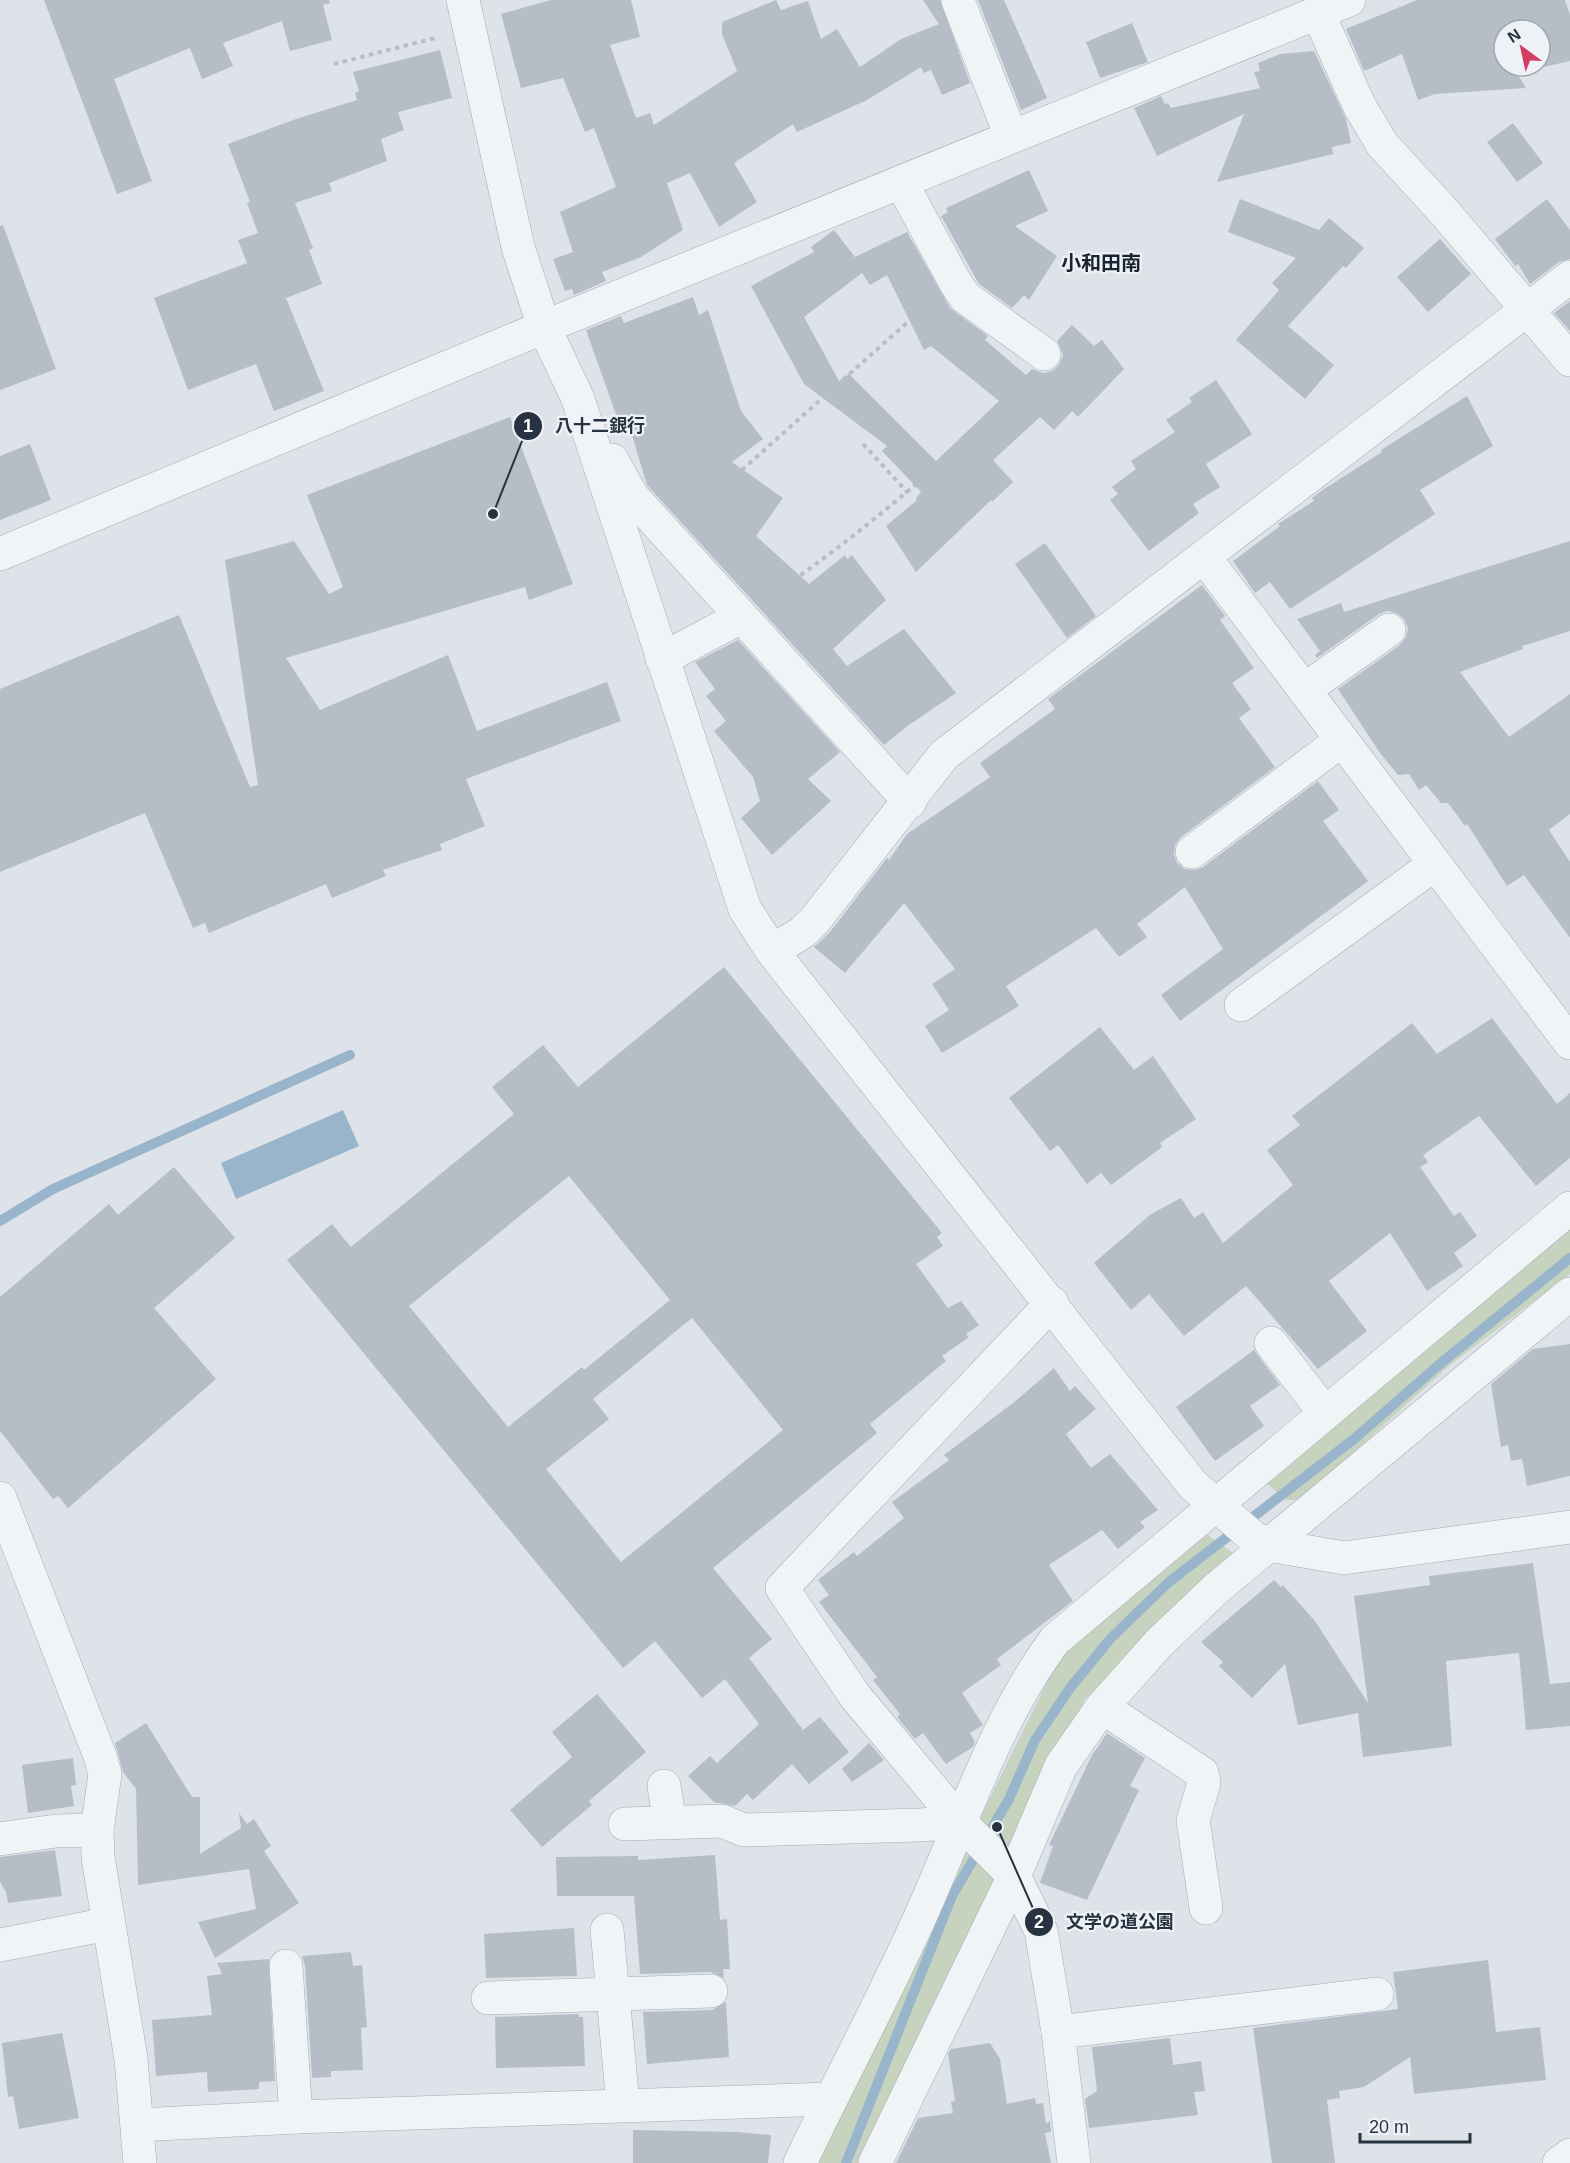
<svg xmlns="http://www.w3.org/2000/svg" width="1570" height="2163" font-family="Helvetica,'Noto Sans JP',sans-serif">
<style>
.green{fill:#c6d3bf}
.water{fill:#98b5cb}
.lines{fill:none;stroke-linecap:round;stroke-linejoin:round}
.stream{stroke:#98b5cb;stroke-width:10}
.building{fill:#b5bdc6;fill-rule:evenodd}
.minor-casing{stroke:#a3abb3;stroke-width:34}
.path{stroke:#b8bec4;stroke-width:4;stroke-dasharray:4.5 4.5;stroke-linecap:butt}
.minor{stroke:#f1f4f7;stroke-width:33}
.labels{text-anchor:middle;stroke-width:4.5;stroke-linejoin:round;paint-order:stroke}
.quarter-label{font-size:20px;font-weight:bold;fill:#192331;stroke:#eef2f6}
.leader{fill:none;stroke:#273340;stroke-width:2}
.callout-dot{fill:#273340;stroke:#eef2f6;stroke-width:2}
.mark-label{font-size:18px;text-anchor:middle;font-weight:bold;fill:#fff}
.callout-label{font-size:18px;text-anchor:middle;font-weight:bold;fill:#273340;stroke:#eef2f6;stroke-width:4.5;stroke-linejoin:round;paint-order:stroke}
</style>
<rect width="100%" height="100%" fill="#dee3e9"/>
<g class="green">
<path d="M1570,1230V1274L1450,1365L1301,1500H1287L1267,1484L1270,1475Z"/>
<path d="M1202,1531L1236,1555L1086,1698L1044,1774L862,2163H816L937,1905L1062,1652Z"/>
</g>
<path class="water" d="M343,1110L359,1146L236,1199L221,1163Z"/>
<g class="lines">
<g class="stream">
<path d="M0,1221L53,1189L350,1055"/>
<path d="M846,2163L952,1896L1009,1799L1035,1740L1070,1688L1111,1638L1169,1582L1354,1439L1441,1363L1570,1258"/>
</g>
</g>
<g class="building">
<path d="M44,0H329L330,3L323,5L332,40L290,51L282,21L223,43L233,66L202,79L190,48L114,79L152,181L117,194Z"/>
<path d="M551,0H631L640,37L610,45L636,118L650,113L654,125L737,71L722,34V22L776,0L781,10L808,1L821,39L837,29L860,67L901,39L939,24L923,0H940L970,83L942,95L931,70L924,73L921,67L867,100L797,132L793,124L734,163L757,202L719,227L690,173L667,183L683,230L641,257L602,272L606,281L574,295L572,289L565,291L553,259L573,252L560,212L616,187L594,128L585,132L563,78L521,88L501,14Z"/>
<path d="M978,0H1004L1047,98L1021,110Z"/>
<path d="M1417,0H1565L1570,15V61L1517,73L1526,88L1435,94L1418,100L1402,54L1364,71L1346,29ZM1504,30H1540V66H1504Z"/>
<path d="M1132,23L1148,62L1100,78L1086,42Z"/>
<path d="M440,50L452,98L398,112L404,130L381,139L387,161L329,183L332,191L295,203L313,248L309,250L322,284L286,298L324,391L274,411L256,364L188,390L154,298L247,263L238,240L258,233L247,203L250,202L228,144L296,119L357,100L355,93L359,91L353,72Z"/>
<path d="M1314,51L1346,119L1351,143L1332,147L1333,154L1217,182L1244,114L1157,156L1134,108L1161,96L1165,104L1168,103L1171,108L1260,88L1254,72L1260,71L1258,63L1280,54Z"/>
<path d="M1513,123L1543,163L1517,182L1487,142Z"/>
<path d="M1029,170L1048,211L1015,226L1057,256L1029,300L1024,295L1012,308L979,284L941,216L948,212L946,208Z"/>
<path d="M1240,199L1319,230L1329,218L1364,248L1346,268L1343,266L1288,326L1334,365L1305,399L1236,340L1279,290L1272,283L1296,258L1228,232Z"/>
<path d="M1547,199L1570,230V259L1559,262L1530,284L1518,264L1515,266L1495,239Z"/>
<path d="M3,225L56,369L0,390V226Z"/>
<path d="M834,230L855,257L907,232L950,308L988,336L985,340L1026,375L1032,369L1043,373L1052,371L1059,365L1063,355L1057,341L1072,325L1094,346L1102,340L1124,369L1078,417L1072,411L1054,430L1040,417L993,460L1013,482L992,502L991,500L916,572L886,526L917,500L916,498L921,492L882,451L887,446L804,384L751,286L814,252L811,247ZM862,273L870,285L887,275L924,350L931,346L999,401L936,461L849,374L839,381L804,317Z"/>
<path d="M1440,239L1471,274L1428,312L1397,277Z"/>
<path d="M693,297L699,315L708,310L741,411L763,439L732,462L783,498L756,536L809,584L845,555L847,559L852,555L886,600L833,649L847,666L904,629L956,693L906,727L884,745L647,485L631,432L623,434L586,330L621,316L624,323Z"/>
<path d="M1570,301V331L1554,313Z"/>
<path d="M1216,380L1252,434L1206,464L1220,487L1193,504L1199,513L1149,551L1110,500L1118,494L1112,487L1136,469L1131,461L1175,432L1166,420L1192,402L1189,398Z"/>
<path d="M1467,396L1493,446L1420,490L1435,514L1290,609L1270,582L1255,593L1233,561L1280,526L1278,524L1314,501L1312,498L1321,491L1382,452L1381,450Z"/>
<path d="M510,417L573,584L529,600L525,587L286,658L320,710L448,655L477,731L607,682L621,721L466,779L485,826L440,844L442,850L383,870L386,876L332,898L326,884L209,933L205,923L193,928L145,813L0,872V689L179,615L250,787L258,785L225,560L294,541L329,594L343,587L307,495Z"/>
<path d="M30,444L51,500L0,520V456Z"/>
<path d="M1570,541V631L1522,646L1523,649L1460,672L1509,737L1570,694V814L1549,830L1570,862V938L1524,875L1507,886L1467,824L1465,826L1448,803H1441L1426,785L1419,790L1409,774L1398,775L1380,753L1338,689L1400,645L1406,637L1408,629L1404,619L1396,613L1387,611L1379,614L1317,658L1315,655L1320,651L1297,619L1341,603L1344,612Z"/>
<path d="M1045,543L1096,616L1067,638L1015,564Z"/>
<path d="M1202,585L1225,616L1220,620L1254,668L1232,683L1251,709L1239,718L1275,767L1181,837L1175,845L1174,855L1177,863L1185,869L1195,870L1203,867L1318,781L1339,810L1323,821L1368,881L1180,1021L1161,995L1223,949L1185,887L1137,924L1147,937L1119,957L1096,928L1006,986L1019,1006L942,1053L925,1026L949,1010L932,984L955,969L904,903L845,973L814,947L830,932L887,858L889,860L907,834L990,777L980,763L1055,709L1048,699Z"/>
<path d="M738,640L840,752L808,779L831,801L772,855L741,818L760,801L753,777L714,731L726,721L706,696L715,689L695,662Z"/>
<path d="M724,967L942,1233L937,1237L943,1246L916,1264L948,1308L961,1301L979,1325L966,1334L969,1337L942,1356L946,1361L870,1424L877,1433L713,1568L772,1639L749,1658L803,1730L820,1717L849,1752L809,1784L792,1764L753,1800L747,1794L735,1806L714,1802L688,1776L710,1756L717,1763L759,1724L725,1679L702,1698L655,1641L623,1668L287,1260L332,1224L351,1247L514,1114L492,1087L543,1045L578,1087ZM569,1176L670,1300L584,1370L582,1367L508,1427L409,1306ZM692,1318L783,1430L621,1562L546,1469L609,1419L593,1399Z"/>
<path d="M1492,1018L1557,1104L1570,1093V1158L1536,1186L1479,1116L1423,1155L1428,1162L1420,1167L1454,1216L1460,1212L1477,1236L1454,1253L1463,1266L1427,1291L1390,1233L1329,1281L1367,1331L1318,1369L1246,1286L1184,1336L1149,1294L1131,1310L1094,1263L1151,1214L1181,1198L1194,1218L1203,1212L1223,1243L1293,1185L1267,1150L1300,1125L1292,1116L1412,1023L1437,1054Z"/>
<path d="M1100,1027L1134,1070L1153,1056L1196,1119L1160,1143L1162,1147L1111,1185L1101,1173L1087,1184L1058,1145L1050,1151L1009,1098Z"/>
<path d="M174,1167L235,1238L154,1308L216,1379L68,1508L58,1496L53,1499L0,1431V1297L109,1204L118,1215Z"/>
<path d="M1570,1344V1476L1527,1486L1522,1459L1511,1461L1508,1445L1501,1447L1491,1384L1533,1349Z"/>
<path d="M1254,1350L1280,1385L1250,1406L1264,1426L1215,1461L1176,1407Z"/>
<path d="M1054,1368L1070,1391L1075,1386L1096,1409L1066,1434L1091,1468L1110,1454L1158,1510L1140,1522L1145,1527L1118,1549L1102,1530L1049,1565L1073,1601L997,1659L1001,1665L962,1693L983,1725L970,1733L975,1742L973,1747L946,1764L923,1733L915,1739L897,1717L900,1714L873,1680L877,1677L819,1602L829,1595L818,1580L854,1552L857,1556L904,1518L892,1502L949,1460L944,1455L1013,1403Z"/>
<path d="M1533,1563L1550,1684L1570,1682V1726L1526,1730L1519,1653L1446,1661L1452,1746L1363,1757L1358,1713L1298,1725L1285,1664L1252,1698L1219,1666L1223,1662L1201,1642L1274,1580L1281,1587L1283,1585L1315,1621L1368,1703L1354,1596L1430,1585L1429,1576Z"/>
<path d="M597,1694L646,1752L589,1801L592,1805L542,1847L510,1810L572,1757L552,1732Z"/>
<path d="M146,1723L192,1797H200V1854L241,1828L239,1813L247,1824L254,1819L271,1846L264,1851L299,1903L215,1958L198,1922L256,1909L249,1869L138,1885L136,1789L123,1772L115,1743Z"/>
<path d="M1107,1733L1145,1758L1130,1786L1139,1790L1087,1900L1040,1883L1053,1846L1049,1845L1091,1757Z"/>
<path d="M869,1743L884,1760L852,1782L842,1769Z"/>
<path d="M73,1758L76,1785L71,1786L74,1806L28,1813L22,1765Z"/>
<path d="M55,1850L62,1896L8,1903L6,1892L0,1882V1857Z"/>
<path d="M715,1855L720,1920L727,1919L730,1969H723L724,1978L710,1972L640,1974L634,1896H557L556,1857L638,1856V1860Z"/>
<path d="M574,1928L577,1976L486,1978L484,1934Z"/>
<path d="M351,1952L353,1966L362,1965L367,2027L361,2028L363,2070L331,2071V2077L312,2078L305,1965L302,1956Z"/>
<path d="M269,1959L275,2081L259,2082V2089L208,2092L207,2072L156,2076L152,2020L212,2015L207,1976L222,1974L217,1963Z"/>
<path d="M1488,1960L1496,2032L1540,2027L1546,2080L1414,2094L1410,2057L1364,2087L1339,2091L1340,2098L1327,2100L1335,2163H1272L1253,2028L1398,2009L1393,1972Z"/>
<path d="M726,2002L729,2057L647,2064L643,2012L712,2010Z"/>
<path d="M579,2014V2017H583L585,2066L496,2068L495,2017Z"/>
<path d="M62,2033L79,2118L19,2129L13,2096L8,2097L2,2043Z"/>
<path d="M1170,2038L1173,2065L1201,2061L1205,2091L1194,2092L1198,2115L1089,2128L1085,2099L1097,2091L1092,2047Z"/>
<path d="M990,2043L1000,2059L1007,2104L1035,2098L1036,2104L1043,2103L1046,2124L1050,2121L1051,2132L1045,2133L1051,2163H896L918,2118L953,2113L951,2102L955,2101L948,2054L951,2049Z"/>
<path d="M633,2130L737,2132L771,2135L768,2163H633Z"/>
</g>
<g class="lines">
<defs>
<g id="minor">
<path d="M463,0L518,247L544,327L1349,0"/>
<path d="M958,1L1011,136"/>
<path d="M1318,13L1359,105L1382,144L1446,214L1570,360"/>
<path d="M901,182L955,282L965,297L1044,354"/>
<path d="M612,460L632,496L910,802"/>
<path d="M0,554L544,327L578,399L745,909L772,951L1193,1485L1254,1538L1269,1545L1344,1558L1570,1527"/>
<path d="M1205,558L1570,1043"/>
<path d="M662,659L741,617"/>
<path d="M1304,690L1389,630"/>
<path d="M1192,852L1342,740"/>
<path d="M772,951L803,932L815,920L944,755L1570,277"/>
<path d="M1241,1005L1435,864"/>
<path d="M1052,1303L782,1588L855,1696L960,1822L1014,1876L1041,1931L1058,2032L1074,2163"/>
<path d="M1271,1343L1324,1412"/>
<path d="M0,1498L100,1756L105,1774L97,1830L98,1857L131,2059L140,2163"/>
<path d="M1102,1707L1202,1773L1204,1783L1193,1820L1206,1908"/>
<path d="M664,1786L670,1823"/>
<path d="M625,1824L722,1821L744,1830L920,1825L960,1822"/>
<path d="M0,1839L56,1831L97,1830"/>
<path d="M607,1930L623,2105"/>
<path d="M0,1945L108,1924"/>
<path d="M286,1966L296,2117"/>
<path d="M488,1998L711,1991"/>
<path d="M1058,2032L1377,1994"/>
<path d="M138,2125L296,2117L830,2099"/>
<path d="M800,2163C842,2074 890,1987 929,1897C966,1812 999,1715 1055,1640L1570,1208"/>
<path d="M875,2163L1014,1876L1061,1766L1102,1707L1159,1643L1217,1588L1570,1294"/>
<path d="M1559,2163L1570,2155"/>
</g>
</defs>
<use href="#minor" class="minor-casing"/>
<g class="path">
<path d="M334,64L435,38"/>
<path d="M659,316L699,442L728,483"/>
<path d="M863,444L908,493"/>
<path d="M695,512L929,303"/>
<path d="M771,596C838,550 900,500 960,445"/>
</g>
<use href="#minor" class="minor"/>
</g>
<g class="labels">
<g class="quarter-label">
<text x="1101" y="270">小和田南</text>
</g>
</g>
<path class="leader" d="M493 514L528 426M997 1827L1039 1922"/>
<g class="callout-dot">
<circle cx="493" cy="514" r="6"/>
<circle cx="997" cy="1827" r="6"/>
<circle cx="528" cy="426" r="15"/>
<circle cx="1039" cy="1922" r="15"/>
</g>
<g class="mark-label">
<text x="528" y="432">1</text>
<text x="1039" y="1928">2</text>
</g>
<g class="callout-label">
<text x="600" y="432">八十二銀行</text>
<text x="1120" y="1928">文学の道公園</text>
</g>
<g transform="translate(1522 48) rotate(327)"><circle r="28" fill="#eef2f6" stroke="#9ea6ad" stroke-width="1.5"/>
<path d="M0-4.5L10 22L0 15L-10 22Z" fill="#d43d62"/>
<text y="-9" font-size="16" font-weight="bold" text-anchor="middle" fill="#273340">N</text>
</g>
<path d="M1360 2133v9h110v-9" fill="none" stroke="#273340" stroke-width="3"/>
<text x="1369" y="2133" font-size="18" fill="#273340" stroke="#eef2f6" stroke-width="4.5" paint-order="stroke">20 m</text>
</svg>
